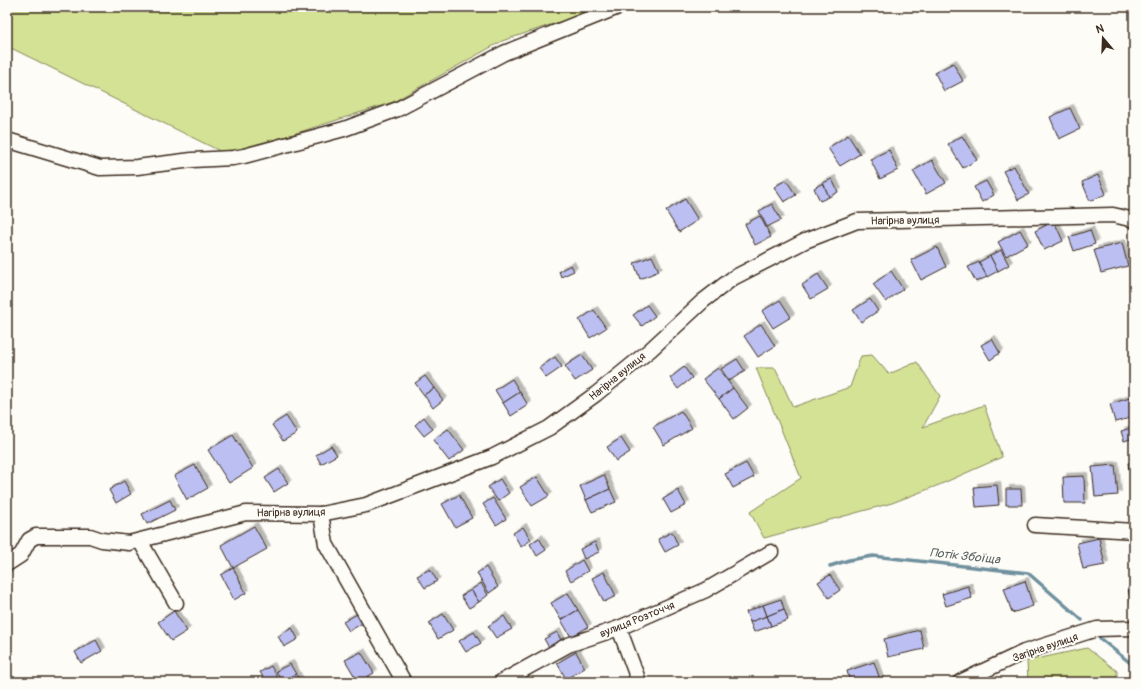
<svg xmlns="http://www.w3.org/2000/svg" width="1141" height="689" font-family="Pangolin,sans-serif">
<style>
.green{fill:#d4e295;stroke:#88865a}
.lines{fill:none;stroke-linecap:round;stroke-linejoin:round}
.stream{stroke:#6f909e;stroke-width:3.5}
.building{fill:#bbbff1;stroke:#3b2a1e;filter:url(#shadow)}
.minor-casing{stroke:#3b2a1e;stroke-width:17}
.minor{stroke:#fdfcf7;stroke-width:14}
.labels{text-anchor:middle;stroke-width:4;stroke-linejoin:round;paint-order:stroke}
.street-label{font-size:11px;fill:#3b2a1e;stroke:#fdfcf7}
.water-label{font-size:12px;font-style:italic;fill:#555d5e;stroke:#fdfcf7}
</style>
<defs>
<filter id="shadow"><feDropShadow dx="3.5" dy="-3.5" stdDeviation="0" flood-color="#0004"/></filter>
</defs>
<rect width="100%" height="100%" fill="#fdfcf7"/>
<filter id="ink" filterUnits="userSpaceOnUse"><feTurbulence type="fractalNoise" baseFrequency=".025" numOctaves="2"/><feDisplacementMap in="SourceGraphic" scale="8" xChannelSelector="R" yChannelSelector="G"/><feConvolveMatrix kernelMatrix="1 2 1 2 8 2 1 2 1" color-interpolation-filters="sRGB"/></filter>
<g filter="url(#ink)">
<g class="green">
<path d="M7,7H604L502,41L393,102L228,155L7,46Z"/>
<path d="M872,355L889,374L917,362L940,396L923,427L984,405L1002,457L939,485L892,503L764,538L750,512L801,478L756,368H775L793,407L850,387L861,356Z"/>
<path d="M1087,648L1117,671V682H1028L1027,661Z"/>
</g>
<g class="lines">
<g class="stream">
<path d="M830,566L849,560L873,556L1028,573L1082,620"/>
<path d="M1097,636L1134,666"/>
</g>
</g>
<g class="building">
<path d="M953,63L963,81L944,91L935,73Z"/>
<path d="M1070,108L1080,129L1059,139L1050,117Z"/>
<path d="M848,135L860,154L840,166L828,148Z"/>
<path d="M962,136L977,160L963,168L948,144Z"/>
<path d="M889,150L898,170L880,179L870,159Z"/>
<path d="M932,160L946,183L926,194L913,171Z"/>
<path d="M1014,166L1029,194L1018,200L1003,171Z"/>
<path d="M1098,175L1106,194L1090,201L1082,182Z"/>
<path d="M832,179L838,192L829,197L823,183Z"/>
<path d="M786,180L796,195L784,202L774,187Z"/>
<path d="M986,181L994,195L982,202L974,187Z"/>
<path d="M823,183L829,197L820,201L814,188Z"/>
<path d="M685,199L698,220L679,232L666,211Z"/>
<path d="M772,204L781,220L767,227L759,211Z"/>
<path d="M760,216L771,237L755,245L745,224Z"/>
<path d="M1054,221L1063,241L1044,250L1035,231Z"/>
<path d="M1020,230L1028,244L1006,256L998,242Z"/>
<path d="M1090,230L1095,244L1074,251L1069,237Z"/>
<path d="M1122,243L1128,266L1101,273L1094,250Z"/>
<path d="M937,247L946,267L921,280L911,260Z"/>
<path d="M1001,250L1009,265L998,271L990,256Z"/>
<path d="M652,256L659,271L640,279L634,263Z"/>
<path d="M990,256L998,271L987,277L979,262Z"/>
<path d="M979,262L987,277L976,282L968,267Z"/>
<path d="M571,265L574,271L561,277L559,271Z"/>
<path d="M891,271L903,289L886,302L873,284Z"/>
<path d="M818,274L828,289L811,299L802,285Z"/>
<path d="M870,299L878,311L861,322L853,310Z"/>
<path d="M780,300L791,317L773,328L762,311Z"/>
<path d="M647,305L655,316L642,326L633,315Z"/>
<path d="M594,310L606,328L590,338L579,320Z"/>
<path d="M761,324L775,346L758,357L744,336Z"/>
<path d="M992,339L1000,353L990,360L981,345Z"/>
<path d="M582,355L592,370L575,381L565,366Z"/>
<path d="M555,357L562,367L546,378L539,368Z"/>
<path d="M737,359L745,371L729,381L721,369Z"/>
<path d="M684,367L692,378L678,389L670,378Z"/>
<path d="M718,368L733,388L719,399L703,379Z"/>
<path d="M425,376L434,388L424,395L415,383Z"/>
<path d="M512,379L520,392L503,403L495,390Z"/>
<path d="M434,388L443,400L433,408L424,395Z"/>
<path d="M733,388L748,408L734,419L719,399Z"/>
<path d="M520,392L528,405L511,416L503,403Z"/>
<path d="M1133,397L1134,402V417L1115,422L1110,404Z"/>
<path d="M681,411L692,428L664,445L653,427Z"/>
<path d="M286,416L297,433L283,441L272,425Z"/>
<path d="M424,417L433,429L424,436L415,425Z"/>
<path d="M1134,427V438L1124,441L1121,431Z"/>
<path d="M448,429L464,450L449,461L433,440Z"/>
<path d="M233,435L253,468L229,483L208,450Z"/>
<path d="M621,438L630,452L616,461L607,447Z"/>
<path d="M331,446L337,455L321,464L316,455Z"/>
<path d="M1134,462V490H1132L1128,463Z"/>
<path d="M746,463L754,477L733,488L725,474Z"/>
<path d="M195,465L208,488L187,500L174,476Z"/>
<path d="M1115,465L1118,495L1095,497L1092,467Z"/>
<path d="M279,469L288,483L274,492L265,478Z"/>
<path d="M604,475L610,489L586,500L580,486Z"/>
<path d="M1084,476L1085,503H1064L1063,477Z"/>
<path d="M537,477L549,496L532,506L520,487Z"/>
<path d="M500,479L509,493L498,501L488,487Z"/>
<path d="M124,481L131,494L116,503L109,490Z"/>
<path d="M997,485L999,505L976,507L974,487Z"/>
<path d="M610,489L616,502L592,512L586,500Z"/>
<path d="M1006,489H1021L1022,505H1006Z"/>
<path d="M678,490L686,505L671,513L663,499Z"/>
<path d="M459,495L472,518L455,527L442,504Z"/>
<path d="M493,498L506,519L496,525L483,504Z"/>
<path d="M170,500L175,510L147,524L142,514Z"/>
<path d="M254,526L267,549L233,568L221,545Z"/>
<path d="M523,527L531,540L521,547L513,533Z"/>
<path d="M672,532L678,545L665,552L658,539Z"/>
<path d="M539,538L546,550L537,556L530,544Z"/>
<path d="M1099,538L1105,565L1083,569L1077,543Z"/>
<path d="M595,542L599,552L584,559L580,549Z"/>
<path d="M582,560L588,571L571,581L565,571Z"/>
<path d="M486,567L498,587L489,593L477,573Z"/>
<path d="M233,568L246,593L234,600L221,575Z"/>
<path d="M430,569L437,581L425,588L417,576Z"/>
<path d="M604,572L616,596L604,602L592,578Z"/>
<path d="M830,575L840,590L829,598L818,582Z"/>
<path d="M1025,581L1033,606L1012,613L1004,588Z"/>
<path d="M481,583L488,595L479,602L471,590Z"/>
<path d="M968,586L972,598L946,606L942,594Z"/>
<path d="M1134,587V603L1131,604L1128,588Z"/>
<path d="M471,590L479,602L469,608L461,596Z"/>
<path d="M568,593L578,610L561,620L551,603Z"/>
<path d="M781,599L784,609L767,616L763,605Z"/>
<path d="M763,605L767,616L750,622L746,612Z"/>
<path d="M784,609L788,620L771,626L767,616Z"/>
<path d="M578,610L588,627L571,637L561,620Z"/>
<path d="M174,611L187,631L171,641L158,622Z"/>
<path d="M357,614L363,623L349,631L343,622Z"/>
<path d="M443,614L453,630L438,639L429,623Z"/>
<path d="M504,616L512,629L496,638L488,626Z"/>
<path d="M767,616L771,626L754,632L750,622Z"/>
<path d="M292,628L298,639L284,647L278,636Z"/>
<path d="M920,630L924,649L888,657L884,639Z"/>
<path d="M474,632L481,643L466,652L459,641Z"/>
<path d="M557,632L562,642L550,649L544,639Z"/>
<path d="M96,640L102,651L81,663L75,652Z"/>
<path d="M361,652L374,673L358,682L345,660Z"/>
<path d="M576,652L585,668L566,679L557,663Z"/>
<path d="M874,662L881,682H850L847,671Z"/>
<path d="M290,664L296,674L282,682L276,671Z"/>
<path d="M271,666L277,677L269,682H266L260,672Z"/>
<path d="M296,674L300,682H282Z"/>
</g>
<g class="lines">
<defs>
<g id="minor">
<path d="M7,140L100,168L137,167L192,160L233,158L244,156L344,129L398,109L504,53L618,7"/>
<path d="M321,514L326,544L404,682"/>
<path d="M1035,525L1134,531"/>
<path d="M140,541L176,603"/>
<path d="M7,564L21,555L29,540L36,536H90L102,540L129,543L246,513L321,514L366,505L492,457L549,428L596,394L650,350L703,301L733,278L805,241L857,221L1113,215L1134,220"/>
<path d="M619,628L639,682"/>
<path d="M501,682L568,645L619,628L706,590L771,552"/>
<path d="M960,682L1024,652L1097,629L1134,628"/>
</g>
</defs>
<use href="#minor" class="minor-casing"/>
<use href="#minor" class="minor"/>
</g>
</g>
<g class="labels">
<g class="street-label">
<text transform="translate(905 220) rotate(-1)" y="4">Нагірна вулиця</text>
<text transform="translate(617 376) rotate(-39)" y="4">Нагірна вулиця</text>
<text transform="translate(291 512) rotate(-1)" y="4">Нагірна вулиця</text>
<text transform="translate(637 619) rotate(-22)" y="4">вулиця Розточчя</text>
<text transform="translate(1045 647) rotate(-19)" y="4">Загірна вулиця</text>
</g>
<g class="water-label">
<text transform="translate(965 556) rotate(6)" y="4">Потік Збоїща</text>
</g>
</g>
<rect width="1141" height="689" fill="none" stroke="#fdfcf7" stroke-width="24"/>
<rect x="12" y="12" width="1117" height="665" fill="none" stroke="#3b2a1e" stroke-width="1.5" filter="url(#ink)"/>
<g transform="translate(1103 38) rotate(341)" stroke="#fdfcf7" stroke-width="3" paint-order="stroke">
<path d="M0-3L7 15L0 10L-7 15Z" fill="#3b2a1e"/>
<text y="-6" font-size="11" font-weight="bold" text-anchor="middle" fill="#3b2a1e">N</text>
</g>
</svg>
